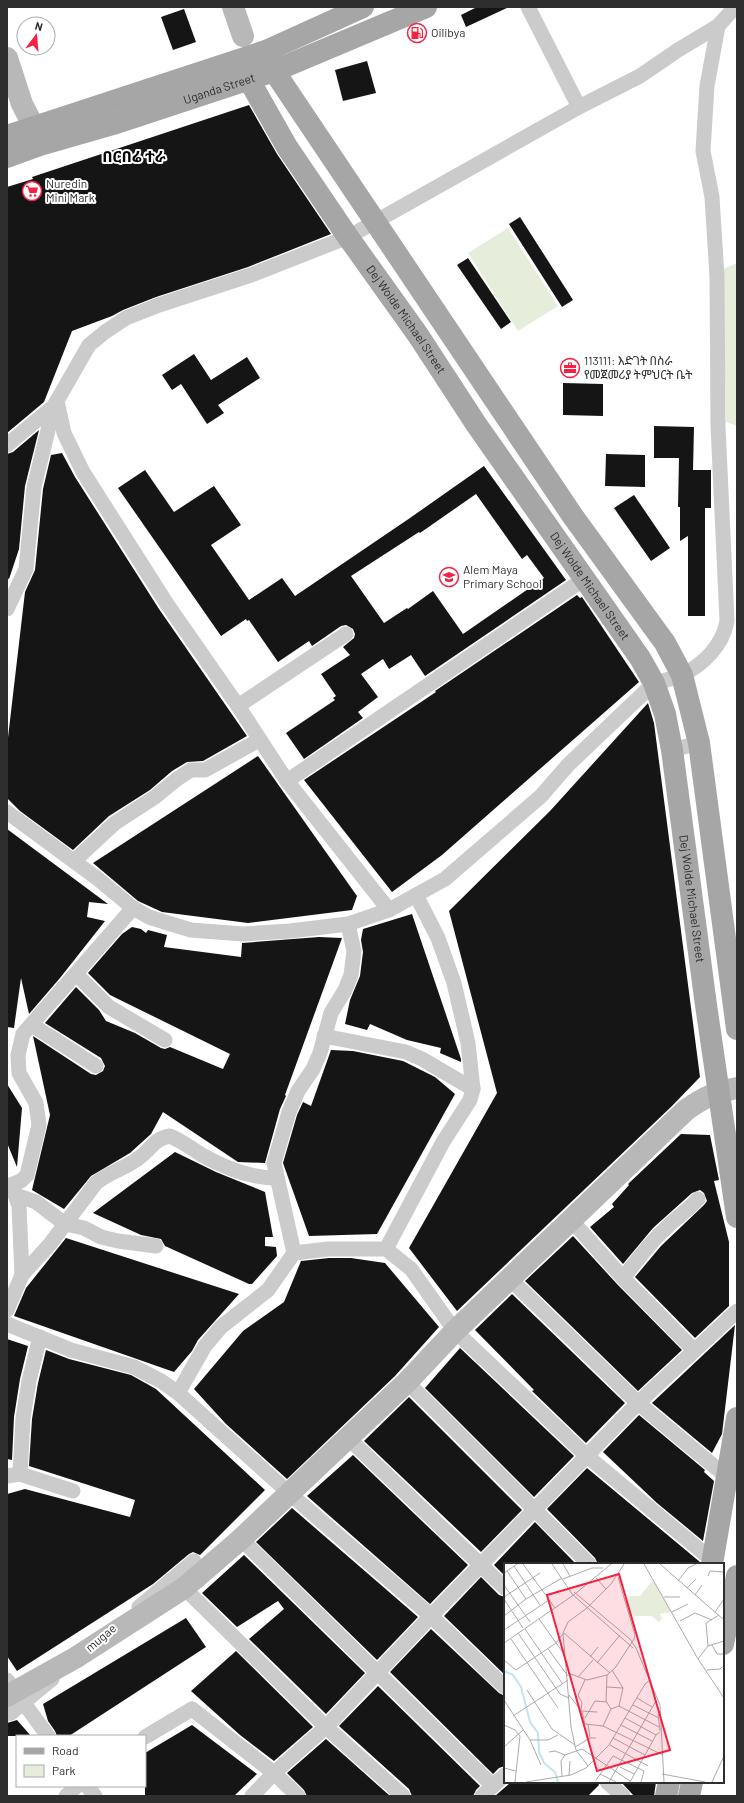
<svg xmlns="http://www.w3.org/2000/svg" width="744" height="1803" font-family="Barlow,'Noto Sans Ethiopic',sans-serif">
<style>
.green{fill:#e6edda}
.building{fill:#151515;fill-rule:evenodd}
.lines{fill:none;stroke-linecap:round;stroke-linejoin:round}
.street{stroke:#cbcbcb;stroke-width:15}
.secondary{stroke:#b8b8b8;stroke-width:22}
.primary{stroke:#a6a6a6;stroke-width:22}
.labels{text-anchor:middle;stroke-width:4;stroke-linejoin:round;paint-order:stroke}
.poi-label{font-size:12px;fill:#2e2e2e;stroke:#fff;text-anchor:start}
.street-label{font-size:12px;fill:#2e2e2e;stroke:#fff}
.district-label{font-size:16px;font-weight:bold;fill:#000;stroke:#fff}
.inset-river{fill:none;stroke:#c5e2ef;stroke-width:2}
.inset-road{fill:none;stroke:#ababab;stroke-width:1}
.view{fill:#f52143;fill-opacity:0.15;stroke:#f52143;stroke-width:2}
.inset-edge{fill:none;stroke:#2e2e2e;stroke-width:2}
</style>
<rect width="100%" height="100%" fill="#fff"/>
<g class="green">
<path d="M508,228L558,306L518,331L468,253Z"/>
<path d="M737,263V426L726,422L723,269Z"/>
</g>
<g class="building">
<path d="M477,7H509L466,27L461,15Z"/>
<path d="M184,9L196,42L173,50L161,17Z"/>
<path d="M367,61L376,93L343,101L335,70Z"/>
<path d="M249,105L277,154L331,234L248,267L156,297L123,310L112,316L72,331L44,402L7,433V187L33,179L32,177Z"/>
<path d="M520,217L573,300L562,307L509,224Z"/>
<path d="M468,258L511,322L501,329L457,265Z"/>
<path d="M194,354L211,380L247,357L260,378L218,405L224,413L207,424L181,384L172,390L162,375Z"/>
<path d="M563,383L603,384V416L563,415Z"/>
<path d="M654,426L694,427L693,470H711V508H705V616H688V536L680,541V507H678L679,458H654Z"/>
<path d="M39,430L25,486L19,549L9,579L7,578V454L13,452Z"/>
<path d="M62,453L75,477L159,609L247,736L203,761L187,762L172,771L150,790L109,816L73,850L20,811L7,798V746L25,592L35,570L43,489L51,455Z"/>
<path d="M606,454L645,455V487L605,486Z"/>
<path d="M484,466L566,580L425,676L411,655L389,669L383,659L361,674L378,697L358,712L363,718L304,759L286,733L335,700L333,698L336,696L321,674L350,655L343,647L354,638L355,634L353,629L346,625L341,626L312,646L309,641L278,662L249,620L247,621L246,619L221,636L118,488L145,470L174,512L214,486L241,525L211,545L249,600L282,578L295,596L410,518ZM476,494L522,559L527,555L544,578L463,634L433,591L408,609L407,608L384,623L351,576L419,532L420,533Z"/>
<path d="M634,495L670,548L651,561L614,508Z"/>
<path d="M577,595L580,598L582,597L639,682L442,855L392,892L304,780L436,692L435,691Z"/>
<path d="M648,703L654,723L700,1077L672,1106L457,1311L409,1248L497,1093L449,911L550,811Z"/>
<path d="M258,756L357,896L352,910L248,923L162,912L138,901L93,863Z"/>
<path d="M7,829L108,904L89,902L87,917L105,921L60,978L29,1014L21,978L14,1028L7,1027Z"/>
<path d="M412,914L461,1059V1062L440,1053L441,1048L407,1040L370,1024L367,1030L345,1024L350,1000L360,976L363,952L361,940L363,929Z"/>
<path d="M132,927L141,929L146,933L148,930L167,935L164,947L241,957L242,943L319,937L342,938L285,1095L286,1096L280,1109L265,1163L238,1162L163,1112L151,1134L130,1153L91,1176L64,1209L32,1190L50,1115L33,1036L91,1074L96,1075L103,1071L105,1066L101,1058L45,1023L76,987L99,1010L106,1021L135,1033L161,1048L165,1049L170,1047L223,1069L230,1054L110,995L88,973L122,934Z"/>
<path d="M331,1050L353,1051L403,1061L435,1077L455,1094L377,1234L309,1236L283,1163L297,1115L303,1102L311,1106Z"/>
<path d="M7,1084L22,1108L17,1167L7,1143Z"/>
<path d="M681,1134L710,1135L719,1180L714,1181L729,1242V1306L695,1338L635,1277L661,1246L704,1205L707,1201L704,1193L700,1190L692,1193L653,1228L623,1264L590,1227L614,1207L612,1204L629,1185L628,1184Z"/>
<path d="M175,1152L216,1172L265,1192L273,1237H265V1246L276,1247L277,1256L252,1284H249L165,1246L161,1239L141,1235L93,1213Z"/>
<path d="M573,1236L617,1284L682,1350L638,1391L525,1281Z"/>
<path d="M66,1238L239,1294L198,1340L192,1351L174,1372L14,1316L26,1288Z"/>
<path d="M329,1258H351L385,1263L439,1327L395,1376L287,1479L226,1424L194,1389L243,1331L284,1302L301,1261Z"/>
<path d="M512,1294L625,1403L586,1443L532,1391L534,1390L475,1330Z"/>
<path d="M735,1325L722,1434L712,1453L652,1403Z"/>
<path d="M7,1339L28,1346L20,1379L14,1417L12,1460L7,1459Z"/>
<path d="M460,1348L574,1456L534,1497L425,1388Z"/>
<path d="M46,1350L69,1359L131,1375L156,1389L265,1490L200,1555L193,1552L189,1554L153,1584L17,1671L7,1656V1494L25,1489L130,1517L135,1500L29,1466L32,1419L38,1383Z"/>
<path d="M409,1397L522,1510L481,1552L364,1441Z"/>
<path d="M639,1415L705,1470L704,1472L714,1481L703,1541L657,1503L603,1452Z"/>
<path d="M353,1455L468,1565L430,1604L307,1496Z"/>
<path d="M587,1468L700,1562V1564H598L595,1558L547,1509Z"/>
<path d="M292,1508L418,1617L377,1660L256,1542Z"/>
<path d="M535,1522L576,1564H505V1576L494,1565Z"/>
<path d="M244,1555L365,1673L326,1714L249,1639L284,1609L278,1601L237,1627L202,1593Z"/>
<path d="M481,1577L499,1595L505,1597V1675L444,1616Z"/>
<path d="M186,1618L206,1647L69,1736H57L55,1731L48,1721L43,1704Z"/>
<path d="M431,1629L499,1693L505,1696V1766L499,1768L493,1774L390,1672Z"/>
<path d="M236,1651L313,1727L274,1761L240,1735L191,1691Z"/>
<path d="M378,1686L480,1786L476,1790L473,1796H412L409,1789L339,1726Z"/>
<path d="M17,1720L31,1736H7V1723Z"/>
<path d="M192,1725L257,1774L234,1796H145V1753Z"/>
<path d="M326,1739L390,1796H307L304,1790L287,1773Z"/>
<path d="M511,1782H598L599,1785L588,1796H495Z"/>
<path d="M621,1782H656L654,1796H634Z"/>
</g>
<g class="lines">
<g class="street">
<path d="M528,7L579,107"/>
<path d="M57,401L64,433L83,472L167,604L238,706L287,781L389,910"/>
<path d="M7,445L54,406"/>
<path d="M7,609L26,569L34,487L54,406L89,345L105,332L126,318L159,305L251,275L348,237L579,107L640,76L678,50L718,26L735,7"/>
<path d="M238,706L346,634"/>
<path d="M672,750L699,743"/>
<path d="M287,781L584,579"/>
<path d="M7,812L98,879L133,908L149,917L171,924L191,930L243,934L290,931L348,924L389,910L445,879L541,796L568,765L648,689C658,680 670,680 682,675C704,664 723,645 727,621L718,426L717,277L712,197L703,151L707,86L718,26"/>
<path d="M74,861L115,823L155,797L177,779L191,770H205L259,740"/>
<path d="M76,974L109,1007L165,1040"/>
<path d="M32,1025L96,1066"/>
<path d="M324,1036L406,1052L422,1059L473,1089"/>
<path d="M10,1185L21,1181L27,1175L39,1125L36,1103L19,1073L18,1055L23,1034L133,908"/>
<path d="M13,1189L19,1206L22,1275"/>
<path d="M16,1195L36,1202L65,1224L84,1228L101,1237L118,1241L156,1246"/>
<path d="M572,1221L623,1278L694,1350"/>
<path d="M386,1249L443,1142L470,1100L473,1089L468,1043L454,983L438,938L416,895"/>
<path d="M294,1253L328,1249H386L411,1269L455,1331L587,1456L712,1560"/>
<path d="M623,1278C637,1261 649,1243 666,1228C676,1218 688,1210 698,1199"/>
<path d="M510,1279L638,1403L727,1477"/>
<path d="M7,1310L22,1275L50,1244L96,1183C109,1172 127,1168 140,1157C151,1149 155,1138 170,1136C182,1141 192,1149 202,1155C225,1168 250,1178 276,1178"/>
<path d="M7,1324L71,1350L134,1367L161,1381L178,1393L289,1493L431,1616L505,1687"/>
<path d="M407,1382L589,1564"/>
<path d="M178,1393L205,1346L221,1327L268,1290L294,1253L274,1163L289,1112L298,1091L313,1069L320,1053L331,1013L345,990L351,975L354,951L348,924"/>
<path d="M347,1437L505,1588"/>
<path d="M20,1474L23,1418L29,1381L40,1337"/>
<path d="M7,1476L20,1474L73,1491"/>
<path d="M241,1539L493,1786"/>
<path d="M184,1588L326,1727L403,1796"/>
<path d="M139,1607L194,1561"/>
<path d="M7,1680L48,1736"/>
<path d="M7,1714L11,1713L52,1679"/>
<path d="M145,1737L192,1709L274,1773L298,1796"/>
<path d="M607,1782L623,1796"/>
<path d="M87,1786L95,1796"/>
<path d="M66,1796L77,1786"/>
<path d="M252,1796L274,1773L326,1727L431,1616L638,1403L737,1311"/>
<path d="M482,1796L505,1775"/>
</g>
<g class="secondary">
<path d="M233,7L243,36"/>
<path d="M7,58L22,104L34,127"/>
<path d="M7,1696L75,1658L184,1588L241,1539L407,1382L455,1331L686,1110C704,1097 716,1092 737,1088"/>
</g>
<g class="primary">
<path d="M266,51L274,71L572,515L665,643L682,675L699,743L737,1029"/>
<path id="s1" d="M241,60L249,80L287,147L348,237L418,335L476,424L640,658L654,683L665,714L672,750L706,1005L737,1217"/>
<path d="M7,136L266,51L363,7"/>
<path id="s2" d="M7,157L40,145L113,124L274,71L426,7"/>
<path d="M712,1564L737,1418"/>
<path d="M723,1644L737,1576"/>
<path d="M666,1796L669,1782"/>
<path d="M689,1796L692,1782"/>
</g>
</g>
<defs>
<symbol id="fuel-ring" viewBox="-11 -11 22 22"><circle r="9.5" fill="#fff" stroke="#f52143" stroke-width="1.5"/><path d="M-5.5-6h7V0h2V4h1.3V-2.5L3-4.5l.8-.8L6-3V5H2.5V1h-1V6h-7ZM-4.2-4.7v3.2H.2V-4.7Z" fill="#f52143"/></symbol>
<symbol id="supermarket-ring" viewBox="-11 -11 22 22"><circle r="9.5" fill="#fff" stroke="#f52143" stroke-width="1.5"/><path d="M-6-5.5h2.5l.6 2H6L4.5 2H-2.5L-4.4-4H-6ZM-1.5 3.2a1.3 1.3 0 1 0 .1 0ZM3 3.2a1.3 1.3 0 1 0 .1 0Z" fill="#f52143"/></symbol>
<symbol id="office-ring" viewBox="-11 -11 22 22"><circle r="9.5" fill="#fff" stroke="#f52143" stroke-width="1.5"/><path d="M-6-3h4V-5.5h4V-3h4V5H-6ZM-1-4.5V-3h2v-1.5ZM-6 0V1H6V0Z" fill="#f52143"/></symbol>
<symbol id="school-ring" viewBox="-11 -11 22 22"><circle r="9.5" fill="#fff" stroke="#f52143" stroke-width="1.5"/><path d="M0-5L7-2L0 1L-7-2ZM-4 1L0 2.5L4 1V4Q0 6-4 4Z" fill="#f52143"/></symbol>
</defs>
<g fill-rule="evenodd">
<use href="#fuel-ring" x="406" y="22" width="22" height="22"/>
<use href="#supermarket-ring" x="21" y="180" width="22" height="22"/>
<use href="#office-ring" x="559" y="357" width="22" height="22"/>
<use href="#school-ring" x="438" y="566" width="22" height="22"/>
</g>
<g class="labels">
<g class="poi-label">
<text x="431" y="37">Oilibya</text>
<text x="46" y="188">Nuredin<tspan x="46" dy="14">Mini Mark</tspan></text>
<text x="584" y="365">113111: እድገት በስራ<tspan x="584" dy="14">የመጀመሪያ ትምህርት ቤት</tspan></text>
<text x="463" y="574">Alem Maya<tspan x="463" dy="14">Primary School</tspan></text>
</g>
<g class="street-label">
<text dy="4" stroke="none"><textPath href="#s2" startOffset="223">Uganda Street</textPath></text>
<text dy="4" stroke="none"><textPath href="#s1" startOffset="308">Dej Wolde Michael Street</textPath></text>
<text dy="4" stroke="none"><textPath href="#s1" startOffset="632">Dej Wolde Michael Street</textPath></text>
<text dy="4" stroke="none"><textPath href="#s1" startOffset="968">Dej Wolde Michael Street</textPath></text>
<text transform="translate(101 1638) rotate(-40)" y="4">mugae</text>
</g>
<g class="district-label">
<text x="134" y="162">በርበሬ ተራ</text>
</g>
</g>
<g transform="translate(504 1563)">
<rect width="220" height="220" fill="#fff"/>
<path d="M149,17L167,49L156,51L158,55L155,59L148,53H125L121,38L126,33H136Z" fill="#e6edda"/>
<path class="inset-river" d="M0,108L9,112L17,124L26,159L34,170L35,189L40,200L51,209L54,219"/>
<path class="inset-road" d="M19,1L51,45M48,1L68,31M59,1L66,13M140,1L194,96L220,135M156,1L220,57M10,3L36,42M3,8L22,36M0,10L13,1M204,13L206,8L220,9M92,15L102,26M59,16L88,5H99M174,18L184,5L192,1M0,22L26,59M183,25L192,16M70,29L126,76L132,85L156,142L160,219M68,31L129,85M191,32L198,22M0,34L36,10M160,34H176M0,36L19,65M168,49L184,41M211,49L220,36M0,53L22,36L58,15M35,56L60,91M176,58L191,50L208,57M21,66L58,120M0,67L45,37M14,70L56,131L65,135M60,70L106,110M7,76L54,145M0,80L71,31L107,1M208,82L213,91H219M204,83L202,60L215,52M44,86L64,113M86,94L94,84M194,96L204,83L220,78M0,97L12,107L52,80L59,71M93,100L116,72M108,107L119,125L115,143M203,107L216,106L218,104M64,110L83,117L103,112L111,105L130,76L131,72L114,14M103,112L102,138L107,146M74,114L89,97M103,124L119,125M23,127L48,166L71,182M65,132L78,149L81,161L99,163L159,192M133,135L148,144M0,137L26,177L37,202M129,142L155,155M77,147L78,140L74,132L81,117M78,148L93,149M154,151L156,168M9,153L64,117M81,155L91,138L103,139M121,155L152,172M84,161L86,175M0,162L11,167L16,173L11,219M117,162L148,178M99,163L107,146L115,143L155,164M109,175L141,192M26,177H44L54,172M106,182L144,203M0,184L19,167M71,184L86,175H92M45,189L51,188L61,192M84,203L72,187L67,164L59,70L64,59L83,45L107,21L120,1M116,204L130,211M0,205L12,208M96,211L112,219M158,211L201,219M65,212L66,198M58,213L57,198L61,192L78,186L126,218M92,217L109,193L140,208L137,219M22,219L67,212L82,205L105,182L141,121L146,117M105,219L152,138M126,219L152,172L156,169M208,219L220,193"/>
<path class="view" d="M115,11L166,187L93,208L43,32Z"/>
<rect width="220" height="220" class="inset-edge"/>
</g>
<rect width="744" height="1803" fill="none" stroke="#2e2e2e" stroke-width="16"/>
<rect x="16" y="1735" width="130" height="52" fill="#ffffff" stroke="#ababab"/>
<rect x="24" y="1748" width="20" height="6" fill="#a6a6a6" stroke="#ababab"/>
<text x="52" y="1755" font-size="12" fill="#2e2e2e">Road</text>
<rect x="24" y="1765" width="20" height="12" fill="#e6edda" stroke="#ababab"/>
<text x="52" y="1775" font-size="12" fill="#2e2e2e">Park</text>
<g transform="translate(36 36) rotate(16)"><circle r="19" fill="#ffffff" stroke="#ababab"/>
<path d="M0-3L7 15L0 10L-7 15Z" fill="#f52143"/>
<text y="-6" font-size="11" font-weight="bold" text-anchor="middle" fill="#2e2e2e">N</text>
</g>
</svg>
